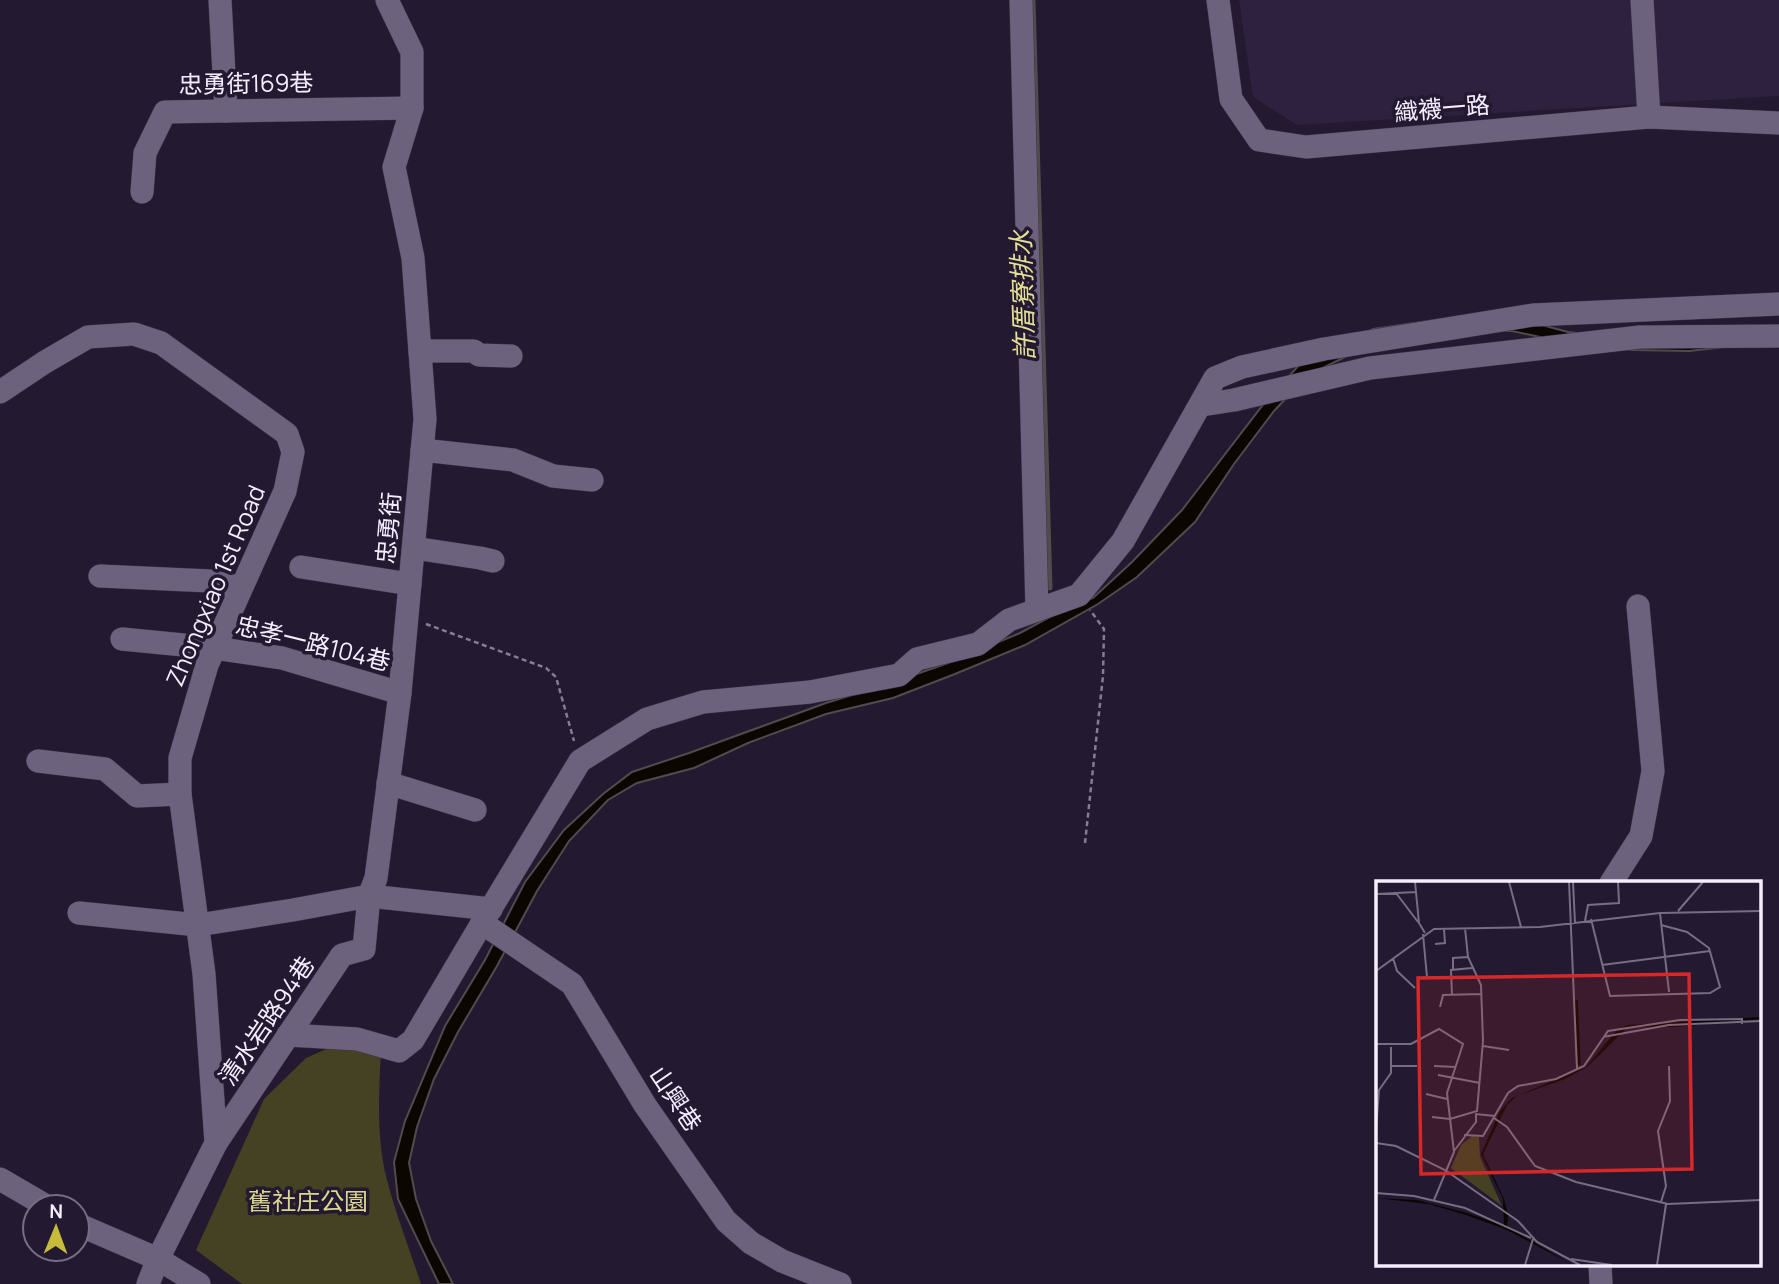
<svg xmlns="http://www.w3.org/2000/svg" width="1779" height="1284" font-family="Manrope,'Noto Sans TC',sans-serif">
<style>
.built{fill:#2d213f}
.green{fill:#454223}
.water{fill:#0b0700;stroke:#514c4c;stroke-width:2}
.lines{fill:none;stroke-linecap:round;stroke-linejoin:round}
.stream{stroke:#514c4c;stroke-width:5}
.minor-casing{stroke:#3a3346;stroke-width:24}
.path{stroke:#857d92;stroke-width:2.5;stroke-dasharray:5 3.5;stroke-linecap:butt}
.minor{stroke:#6d627e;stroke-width:23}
.labels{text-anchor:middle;stroke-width:7;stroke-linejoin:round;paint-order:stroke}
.street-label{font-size:24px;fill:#f4eeff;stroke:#231931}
.park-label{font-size:24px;fill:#ddd68f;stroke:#231931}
.water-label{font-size:26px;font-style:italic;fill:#e5de96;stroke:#231931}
.inset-river{fill:none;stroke:#0b0700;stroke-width:3.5}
.inset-road{fill:none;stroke:#776e83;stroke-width:2}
.view{fill:#d62828;fill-opacity:0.15;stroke:#d62828;stroke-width:3.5}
.inset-edge{fill:none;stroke:#f4eeff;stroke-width:3.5}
</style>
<rect width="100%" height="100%" fill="#231931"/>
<path class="built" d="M1239,0H1779V96L1297,125L1253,97Z"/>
<path class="green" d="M340,1043L381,1050C379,1093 376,1138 387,1180C396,1215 410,1250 421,1284H242L196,1250L264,1099L306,1058Z"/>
<path class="water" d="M1463,316L1512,317L1568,332L1633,339L1779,341L1689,351L1633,350L1568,343L1512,331L1463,330L1347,356L1308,375L1274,411L1234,464L1195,522L1137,577L1098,604L1025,645L955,674L893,698L826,714L748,743L694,768L637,783L608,800L569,841L537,891L497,966L458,1032L434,1079L417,1127L409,1163L416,1199L431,1241L453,1284H439L398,1199L394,1162L405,1121L445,1026L485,960L525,882L564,830L603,794L632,772L689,753L826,703L888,684L948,663L1020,633L1059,612L1093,598L1132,562L1182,510L1269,397L1303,361L1342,345L1373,329Z"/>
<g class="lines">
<path class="stream" d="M1033,0L1050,588"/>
<defs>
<g id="minor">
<path d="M220,0L226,111"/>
<path d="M1021,0L1037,610"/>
<path d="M1218,0L1231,99L1259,140L1306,147L1649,117L1779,123"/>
<path d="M1642,0L1649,117"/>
<path d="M142,192L145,153L165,112L412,108"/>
<path d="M420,351H474L479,355L511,356"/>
<path d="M0,392L45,362L88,337L134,334L161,343L287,434L293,452L285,491L207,665L180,758V794L204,974L216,1143L158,1259L148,1284"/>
<path d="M1202,405L1234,400L1370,368L1640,337L1779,336"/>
<path d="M422,450L513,460L553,476L592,480"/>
<path d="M414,548L480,558L493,561"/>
<path d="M301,567L410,584"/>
<path d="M100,576L210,581L241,588"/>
<path d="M122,639L214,648L282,658L400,693"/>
<path d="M38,761L105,769L137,796L180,794"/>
<path d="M388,783L475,810"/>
<path d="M1611,883L1641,836L1653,771L1638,606"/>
<path d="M79,913L198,925L293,910L369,896L376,878L400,693L425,419L413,258L394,167L412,108V52L387,0"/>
<path d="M482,923L572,984L645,1105L726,1221L751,1243L782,1261L840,1284"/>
<path d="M288,1035L357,1039L399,1051L413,1040L482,923L580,761L647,719L703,702L810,692L899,675L917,659L978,644L1009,620L1079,595L1123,541L1215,378L1242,367L1324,349L1533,315L1779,304"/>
<path d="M216,1143L342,955L364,949L369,896L491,909"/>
<path d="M0,1179L48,1207"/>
<path d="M77,1224L158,1259L199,1284"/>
<path d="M1600,1265L1601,1284"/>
</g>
</defs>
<use href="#minor" class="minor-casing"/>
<g class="path">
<path d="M426,624L546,668L556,677L574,741"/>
<path d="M1085,843L1103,676L1104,629L1090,610"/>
</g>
<use href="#minor" class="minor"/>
</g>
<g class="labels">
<g class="street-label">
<text transform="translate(246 84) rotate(-1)" y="8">忠勇街169巷</text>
<text transform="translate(1442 109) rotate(-5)" y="8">織襪一路</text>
<text transform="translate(389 528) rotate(-85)" y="8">忠勇街</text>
<text transform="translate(216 586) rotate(-67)" y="8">Zhongxiao 1st Road</text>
<text transform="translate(313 644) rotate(14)" y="8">忠孝一路104巷</text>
<text transform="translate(267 1021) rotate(-56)" y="8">清水岩路94巷</text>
<text transform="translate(675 1099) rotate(56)" y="8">山興巷</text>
</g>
<g class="park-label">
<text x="308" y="1210">舊社庄公園</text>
</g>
<g class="water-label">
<text transform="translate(1023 295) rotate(-92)" y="9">許厝寮排水</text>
</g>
</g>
<g transform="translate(1376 881)">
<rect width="385" height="385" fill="#231931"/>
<path d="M96,255L103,256L104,276L126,325L75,287L85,264Z" fill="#454223"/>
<path d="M385,136V138L300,146H252L211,186L189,198L141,215L131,224L107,273L128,318L132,334L131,346L197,384L129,348L90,334L53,323L0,317L41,319L91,332L128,345L127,318L105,273L124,230L136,217L210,186L241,149L252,144Z" fill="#0b0700"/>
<path class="inset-river" d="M200,119L203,184"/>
<path class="inset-road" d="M39,1L43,42L49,52M133,1L145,46M193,1L201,188M197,1L199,42M20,12L42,41M0,13L40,11M302,30L327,1M284,32L293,111M215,38L234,115L334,112L344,106L333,67L311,51L285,44M209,40L212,24L243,22L242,1M47,53L51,96M59,63L69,62L68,48M17,77L21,90L39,107M226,84L334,70M77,89V77L92,76M0,90L58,48L164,46L284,32L385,30M76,114L75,89L96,87M64,126L67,114L105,113M227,156L293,144L385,140M0,163H35L63,148L87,163L71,212L78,271L58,319M107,165L133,169M15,185H41M58,185L80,186M62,194L104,202M50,213L71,218M56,236L74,238L101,230L107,160L105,104L92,76L89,47M118,237L131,246L159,285L200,301L292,323L385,319M0,249L3,209L15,192V166M88,254L107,255L132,212L142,205L180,198L208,185L232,150L304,139L366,138V143M0,262L20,265L69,289L142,340L161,361L204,384M78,270L100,241V233L119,235M0,312L38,315L89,327L155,357M285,321L290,305L282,250L294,220L293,185M195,378L236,384M149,384L157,358M281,384L290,323"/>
<path class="view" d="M313,93L316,288L45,293L42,97Z"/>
<rect width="385" height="385" class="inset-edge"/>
</g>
<g transform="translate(56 1228) rotate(1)"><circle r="33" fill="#231931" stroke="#776e83" stroke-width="2"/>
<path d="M0-5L12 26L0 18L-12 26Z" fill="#c7bb3b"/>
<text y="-10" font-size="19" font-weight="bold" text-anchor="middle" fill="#f4eeff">N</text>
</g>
</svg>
